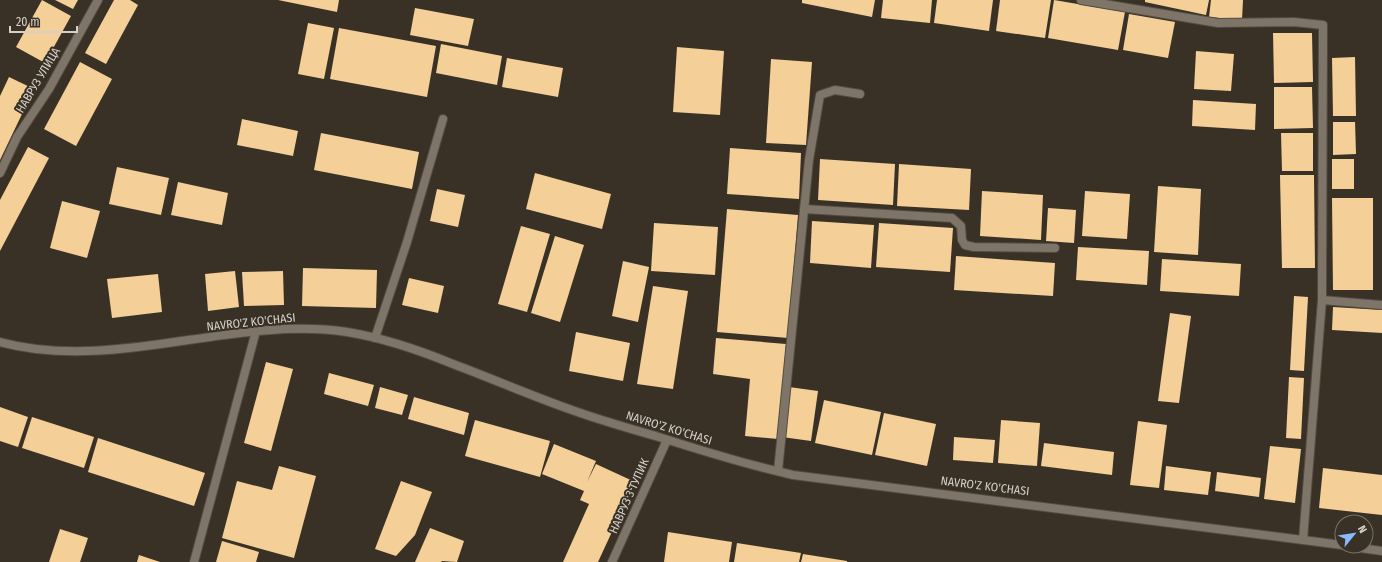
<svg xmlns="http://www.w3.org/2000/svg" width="1382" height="562" font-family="'Fira Sans Condensed',sans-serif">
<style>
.building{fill:#f4cf97}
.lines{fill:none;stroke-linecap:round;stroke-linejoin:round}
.service-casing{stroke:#534c43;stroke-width:10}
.minor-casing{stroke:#534c43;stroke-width:10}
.tertiary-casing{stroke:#534c43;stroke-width:10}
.service{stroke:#7e7568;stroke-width:8}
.minor{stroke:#7e7568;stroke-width:8}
.tertiary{stroke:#7e7568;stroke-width:8}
.labels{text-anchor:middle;stroke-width:4;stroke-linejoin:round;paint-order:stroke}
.street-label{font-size:12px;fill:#d5d0c9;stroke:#393126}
</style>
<rect width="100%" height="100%" fill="#393126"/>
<g class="building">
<path d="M42,0L71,16L45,63L16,47Z"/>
<path d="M55,0H78L73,9Z"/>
<path d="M114,0H130L138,5L106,64L85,53Z"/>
<path d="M278,0H339L337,12Z"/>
<path d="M802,0H875L872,17L802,3Z"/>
<path d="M883,0H932L930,23L881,18Z"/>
<path d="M937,0H993L989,31L934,23Z"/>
<path d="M1000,0H1051L1045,38L996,31Z"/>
<path d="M1054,0L1125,12L1118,50L1048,38Z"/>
<path d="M1145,0H1209L1206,15L1145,2Z"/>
<path d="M1211,0H1243L1242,20L1209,17Z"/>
<path d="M415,8L474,19L468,46L410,35Z"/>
<path d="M1129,14L1175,22L1168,58L1123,50Z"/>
<path d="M308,23L334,28L324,79L298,74Z"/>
<path d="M339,28L436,46L427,97L330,79Z"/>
<path d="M1273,33H1312L1313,82L1274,83Z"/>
<path d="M441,44L502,56L497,85L436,73Z"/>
<path d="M677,47L724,51L720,115L673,112Z"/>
<path d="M1196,51L1234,54L1231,91L1194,89Z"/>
<path d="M1355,57L1356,116H1333L1332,58Z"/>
<path d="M507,58L563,68L558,97L502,87Z"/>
<path d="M771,59L812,62L806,145L766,143Z"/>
<path d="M80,62L112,79L76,146L44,129Z"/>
<path d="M9,77L34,89L0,160V96Z"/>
<path d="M1274,87H1312L1313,128L1274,129Z"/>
<path d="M1193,100L1256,104L1255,130L1192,126Z"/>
<path d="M242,119L298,131L293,156L237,145Z"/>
<path d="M1333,122H1355L1356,154L1333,155Z"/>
<path d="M321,133L419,152L412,189L314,170Z"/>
<path d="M1281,133H1313V171H1282Z"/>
<path d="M28,147L49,158L0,251V200Z"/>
<path d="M730,148L801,153L799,199L727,194Z"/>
<path d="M820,159L895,164L893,205L818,200Z"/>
<rect x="1332" y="159" width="22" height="30"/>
<path d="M899,164L971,169L969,210L897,206Z"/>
<path d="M117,167L169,178L161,215L109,204Z"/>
<path d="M535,173L611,194L602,229L526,209Z"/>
<path d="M1280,175H1314L1315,268H1282Z"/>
<path d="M178,182L228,193L222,225L171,215Z"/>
<path d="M1158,186L1201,189L1198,255L1154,252Z"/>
<path d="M437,189L465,195L458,227L430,221Z"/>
<path d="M982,191L1043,195L1041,240L980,236Z"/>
<path d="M1085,191L1130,194L1127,239L1082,236Z"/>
<path d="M1332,198H1373V290H1333Z"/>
<path d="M62,201L100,211L87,258L50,248Z"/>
<path d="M1048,208L1076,210L1074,243L1046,241Z"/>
<path d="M727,209L798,215L788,338L717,332Z"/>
<path d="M812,221L874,225L871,268L810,263Z"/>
<path d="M654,223L718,227L715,275L651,271Z"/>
<path d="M879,223L953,228L950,272L876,267Z"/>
<path d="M521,226L550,234L527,312L498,304Z"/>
<path d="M555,236L584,245L560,322L531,313Z"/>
<path d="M1078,247L1149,251L1147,285L1076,280Z"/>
<path d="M956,256L1055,263L1053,296L954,290Z"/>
<path d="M1162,259L1241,264L1239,296L1160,291Z"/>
<path d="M623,261L649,267L638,322L612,316Z"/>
<path d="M303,268L377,270L376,308L302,306Z"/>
<path d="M235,271L239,307L208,311L205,274Z"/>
<path d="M283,271L284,305L244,306L242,272Z"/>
<path d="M158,274L162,312L112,318L107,279Z"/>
<path d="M409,278L444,286L438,313L402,305Z"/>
<path d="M653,286L688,291L673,389L637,384Z"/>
<path d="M1294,296L1308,297L1304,371L1290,370Z"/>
<path d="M1333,307L1382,310V333L1332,330Z"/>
<path d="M1170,313L1191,316L1179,403L1158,401Z"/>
<path d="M576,332L630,343L623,381L569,371Z"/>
<path d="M716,338L786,344L778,439L745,436L750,379L713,374Z"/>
<path d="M266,362L293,369L271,451L244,443Z"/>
<path d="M329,373L374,385L368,406L324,394Z"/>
<path d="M1289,377L1304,378L1301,439L1286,438Z"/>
<path d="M380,387L408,395L402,415L375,408Z"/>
<path d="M789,387L818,391L811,441L782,437Z"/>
<path d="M414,397L469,413L464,435L408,419Z"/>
<path d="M824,400L881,412L872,455L815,443Z"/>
<path d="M0,407L28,417L18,447L0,441Z"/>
<path d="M884,413L936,424L927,466L875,455Z"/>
<path d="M32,417L94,437L84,468L22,448Z"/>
<path d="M475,420L550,441L540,477L465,456Z"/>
<path d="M1001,420L1040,423L1037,466L998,463Z"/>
<path d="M1138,421L1167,425L1159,488L1130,485Z"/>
<path d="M954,437L995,440L993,463L953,460Z"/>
<path d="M98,438L205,473L194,506L88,472Z"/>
<path d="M1044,443L1114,452L1112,475L1041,466Z"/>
<path d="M554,444L596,461L587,482L596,464L635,482L598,562H563L589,504L580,500L584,491L542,474Z"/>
<path d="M1270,446L1301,449L1295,503L1264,499Z"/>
<path d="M279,466L316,476L294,558L222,538L237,481L272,490Z"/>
<path d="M1166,466L1211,472L1208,495L1164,490Z"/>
<path d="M1323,468L1382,475V515L1319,508Z"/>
<path d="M1217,472L1261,478L1259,497L1215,491Z"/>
<path d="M401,481L432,492L415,535L396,556L375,549Z"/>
<path d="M430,528L464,541L457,562L442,561L441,562H415Z"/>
<path d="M60,529L88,538L80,562H49Z"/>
<path d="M668,532L732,542L729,562H664Z"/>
<path d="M222,541L259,552L256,562H216Z"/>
<path d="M737,543L801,553L799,562H734Z"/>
<path d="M803,554L847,561V562H801Z"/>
<path d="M139,555L160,562H137Z"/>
</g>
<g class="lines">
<defs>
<g id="service">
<path d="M804,209L952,218L961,226L962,240L965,245L974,247L1055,248"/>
<path d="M375,338L407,242L443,119"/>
<path d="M778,471L809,160L820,95L835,90L860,94"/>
</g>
<g id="minor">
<path d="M1081,0L1218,23L1294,22L1323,25L1322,300L1303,540"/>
<path d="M0,173L17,137L49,89L98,0"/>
<path d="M1322,300L1382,305"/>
<path d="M194,562L256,331"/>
<path d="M612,562L667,440"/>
</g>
<g id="tertiary">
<path d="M0,342C115,373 232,315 347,332C384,338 419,350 453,364C493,379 532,396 572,410C602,421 632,429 662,438C706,452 748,465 793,475L1342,545"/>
<path d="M1347,546L1382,551"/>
</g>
</defs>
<use href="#service" class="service-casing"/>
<use href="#minor" class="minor-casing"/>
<use href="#tertiary" class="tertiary-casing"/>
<use href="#service" class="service"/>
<use href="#minor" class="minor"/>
<use href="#tertiary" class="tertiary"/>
</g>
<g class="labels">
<g class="street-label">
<text transform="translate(38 80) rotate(-59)" y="4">НАВРУЗ УЛИЦА</text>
<text transform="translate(251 322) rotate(-6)" y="4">NAVRO'Z KO'CHASI</text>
<text transform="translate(669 428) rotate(17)" y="4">NAVRO'Z KO'CHASI</text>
<text transform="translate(985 486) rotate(7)" y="4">NAVRO'Z KO'CHASI</text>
<text transform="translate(629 496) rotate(-66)" y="4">НАВРУЗ 3 ТУПИК</text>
</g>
</g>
<g transform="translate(1354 534) rotate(60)"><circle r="19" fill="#393126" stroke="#777167"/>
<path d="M0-3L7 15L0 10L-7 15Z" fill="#88bafc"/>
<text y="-6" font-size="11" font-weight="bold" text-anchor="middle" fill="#d5d0c9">N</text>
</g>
<path d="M10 26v6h67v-6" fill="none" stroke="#d5d0c9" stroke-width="2"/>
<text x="16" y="26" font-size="12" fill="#d5d0c9" stroke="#393126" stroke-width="3" paint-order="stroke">20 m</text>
</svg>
